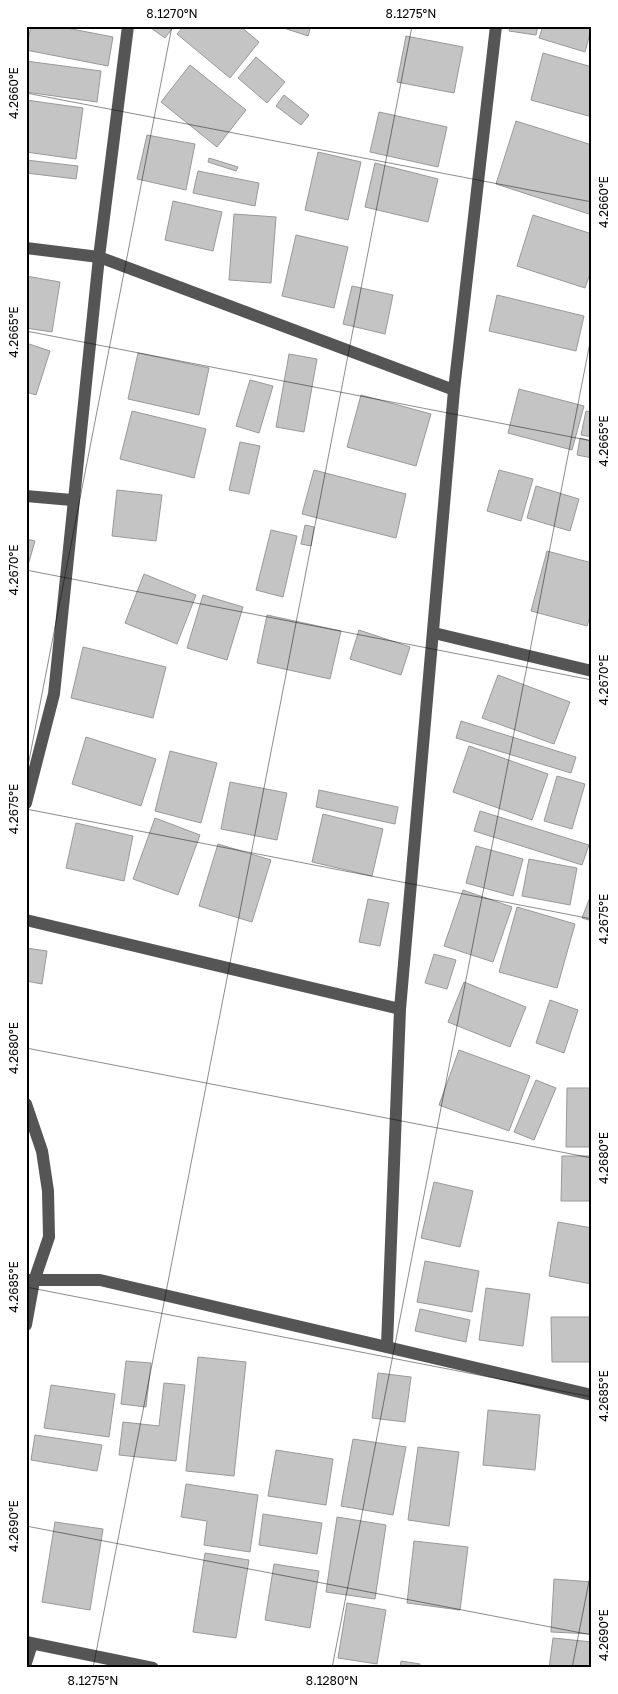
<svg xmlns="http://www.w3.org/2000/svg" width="618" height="1694" font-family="'Golos Text',sans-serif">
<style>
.building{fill:#c4c4c4;stroke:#999}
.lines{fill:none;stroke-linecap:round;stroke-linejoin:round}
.minor{stroke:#555;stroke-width:12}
.ticks{fill:none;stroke:#000;stroke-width:1;stroke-opacity:0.45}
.neatline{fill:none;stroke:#000;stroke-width:2}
.ticks-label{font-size:12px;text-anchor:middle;fill:#000}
</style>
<rect width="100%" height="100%" fill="#fff"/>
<g class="building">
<path d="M31,26H56L113,37L108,66L26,50Z"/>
<path d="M148,26H174L165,38Z"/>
<path d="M184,26H240L259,42L230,78L177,34Z"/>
<path d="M278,26H311L308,36Z"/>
<path d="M510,26H538L536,35L509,31Z"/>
<path d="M543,26H592L585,52L539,38Z"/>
<path d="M406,36L463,47L454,93L397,82Z"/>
<path d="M543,53L592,67V117L531,100Z"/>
<path d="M256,57L285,82L267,103L238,78Z"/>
<path d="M26,61L101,71L97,102L26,92Z"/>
<path d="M190,65L246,110L217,147L161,102Z"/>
<path d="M284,95L309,115L301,125L276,106Z"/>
<path d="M26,100L83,108L76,159L26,152Z"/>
<path d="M379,112L447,127L438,167L370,152Z"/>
<path d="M516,121L592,145V215L496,184Z"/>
<path d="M147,135L195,144L186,190L137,179Z"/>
<path d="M318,152L361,162L348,220L305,210Z"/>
<path d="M209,158L238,167L236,171L208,162Z"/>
<path d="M26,160L78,166L76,179L26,173Z"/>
<path d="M375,163L438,179L428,222L365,207Z"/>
<path d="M198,171L259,183L255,206L193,193Z"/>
<path d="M173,201L222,212L213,251L165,240Z"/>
<path d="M234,214L276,217L271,283L229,280Z"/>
<path d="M533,215L592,234V268L585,288L517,266Z"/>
<path d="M296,235L348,247L334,308L282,296Z"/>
<path d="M26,276L60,282L52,332L26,328Z"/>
<path d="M352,286L393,295L385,334L343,324Z"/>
<path d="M497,295L584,316L576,351L489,331Z"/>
<path d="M26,343L50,351L36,395L26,392Z"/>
<path d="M138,353L209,368L199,415L128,399Z"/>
<path d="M289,354L317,359L304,432L276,427Z"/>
<path d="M250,380L273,386L259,433L236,426Z"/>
<path d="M519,389L584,406L572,450L508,433Z"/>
<path d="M361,395L431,414L416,466L347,447Z"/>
<path d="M132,411L206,429L194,478L120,459Z"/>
<path d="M586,411L592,412V437L581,435Z"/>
<path d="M580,438L592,441V458L577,455Z"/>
<path d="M240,442L260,446L249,494L229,490Z"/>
<path d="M314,470L406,494L396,538L302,514Z"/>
<path d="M499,470L533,479L521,521L487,511Z"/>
<path d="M536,486L579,499L570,531L527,518Z"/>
<path d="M117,490L162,495L156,541L112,536Z"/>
<path d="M305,525L314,527L311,546L301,544Z"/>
<path d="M271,530L297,536L283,597L256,590Z"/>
<path d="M26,539L35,541L26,572Z"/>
<path d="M547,551L592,563V610L587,626L531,611Z"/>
<path d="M144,574L196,595L177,644L125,623Z"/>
<path d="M203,595L243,607L227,660L187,648Z"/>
<path d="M267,615L341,631L330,679L257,663Z"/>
<path d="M359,630L410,647L401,675L350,659Z"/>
<path d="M83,647L166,667L153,718L71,698Z"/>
<path d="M498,675L570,702L554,744L482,718Z"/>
<path d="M461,721L576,757L571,773L456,738Z"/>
<path d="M86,737L156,759L141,806L72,784Z"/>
<path d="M469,746L548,774L532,820L453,792Z"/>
<path d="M170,751L217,763L201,823L155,811Z"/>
<path d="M557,776L585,784L572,829L544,821Z"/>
<path d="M230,782L287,793L277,840L221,829Z"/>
<path d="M319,790L398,807L395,824L316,807Z"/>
<path d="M480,811L589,845L582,865L474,831Z"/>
<path d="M323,814L383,829L372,876L312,862Z"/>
<path d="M155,818L200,835L178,895L133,879Z"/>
<path d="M76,823L133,836L124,881L66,868Z"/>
<path d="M218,844L271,860L252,922L199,906Z"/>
<path d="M476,846L523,859L513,896L466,883Z"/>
<path d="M529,859L577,868L570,905L522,896Z"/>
<path d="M463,890L512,907L493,962L444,946Z"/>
<path d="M592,892V921L582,918Z"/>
<path d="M368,899L389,903L380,946L359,942Z"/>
<path d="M517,907L575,924L557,988L499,972Z"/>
<path d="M26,948L47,951L42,984L26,981Z"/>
<path d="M434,954L456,960L447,989L425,983Z"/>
<path d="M464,982L526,1007L510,1047L448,1022Z"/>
<path d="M550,1000L578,1010L564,1053L536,1043Z"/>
<path d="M459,1050L530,1076L509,1131L439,1105Z"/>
<path d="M536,1080L556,1088L534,1140L514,1132Z"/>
<path d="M567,1088H592V1147H566Z"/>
<path d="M562,1156H592V1201H561Z"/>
<path d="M434,1182L473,1191L460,1247L421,1238Z"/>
<path d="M558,1222L592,1228V1284L549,1276Z"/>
<path d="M425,1261L479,1271L472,1312L417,1302Z"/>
<path d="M486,1288L530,1294L523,1346L479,1340Z"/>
<path d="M420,1309L470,1320L466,1342L415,1331Z"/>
<path d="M551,1317H592V1362H552Z"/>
<path d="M198,1357L246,1362L234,1476L186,1471Z"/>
<path d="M126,1361L151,1363L146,1407L121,1404Z"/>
<path d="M378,1373L411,1377L405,1422L372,1418Z"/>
<path d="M164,1383L185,1385L176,1461L119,1455L123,1422L159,1426Z"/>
<path d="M51,1385L115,1394L109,1437L44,1428Z"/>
<path d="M488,1410L540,1415L535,1470L483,1465Z"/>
<path d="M35,1435L102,1445L97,1471L31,1460Z"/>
<path d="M353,1439L406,1447L393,1515L341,1506Z"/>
<path d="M418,1447L459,1452L449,1526L408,1520Z"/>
<path d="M276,1450L333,1459L326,1505L268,1496Z"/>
<path d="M186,1484L258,1495L250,1552L204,1545L207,1521L181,1517Z"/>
<path d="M263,1514L322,1523L317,1554L259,1545Z"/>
<path d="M337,1517L386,1525L375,1599L326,1592Z"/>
<path d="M55,1522L103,1529L90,1610L42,1602Z"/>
<path d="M414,1541L468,1547L460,1610L407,1603Z"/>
<path d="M205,1553L249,1560L236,1638L193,1632Z"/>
<path d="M274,1564L319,1571L310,1628L265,1620Z"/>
<path d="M554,1579L592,1582V1634L551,1632Z"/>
<path d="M347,1603L386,1610L377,1664L338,1658Z"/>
<path d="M553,1638L592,1642V1668H549Z"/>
<path d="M401,1661L420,1664L419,1668H400Z"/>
</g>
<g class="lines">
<g class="minor">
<path d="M26,248L99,257L454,390"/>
<path d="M26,496L72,500"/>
<path d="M434,633L592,671"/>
<path d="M26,803L54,694L99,257L128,26"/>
<path d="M26,920L400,1009"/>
<path d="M26,1104L42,1151L48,1191L49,1237L34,1281L26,1325"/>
<path d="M26,1280H100L592,1395"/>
<path d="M387,1345L400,1009L454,390L496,26"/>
<path d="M26,1642L153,1668"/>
<path d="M26,1663L32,1644"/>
</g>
</g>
<path class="ticks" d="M26,93L592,202M26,331L592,441M26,570L592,680M26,776L172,26M26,809L592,919M26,1048L592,1158M26,1287L592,1397M26,1526L592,1635M93,1668L412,26M332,1668L592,332M572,1668L592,1566"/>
<rect width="618" height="1694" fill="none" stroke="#ffffff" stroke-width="55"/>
<rect x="28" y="28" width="562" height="1638" class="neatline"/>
<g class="ticks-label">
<text x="172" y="18">8.1270°N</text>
<text x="411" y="18">8.1275°N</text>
<text transform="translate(14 93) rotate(-90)" y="4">4.2660°E</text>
<text transform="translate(604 202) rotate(-90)" y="4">4.2660°E</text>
<text transform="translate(14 332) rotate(-90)" y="4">4.2665°E</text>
<text transform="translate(604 441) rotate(-90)" y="4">4.2665°E</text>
<text transform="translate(14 570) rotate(-90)" y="4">4.2670°E</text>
<text transform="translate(604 680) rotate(-90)" y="4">4.2670°E</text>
<text transform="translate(14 809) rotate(-90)" y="4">4.2675°E</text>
<text transform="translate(604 919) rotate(-90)" y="4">4.2675°E</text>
<text transform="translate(14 1048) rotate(-90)" y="4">4.2680°E</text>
<text transform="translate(604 1158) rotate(-90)" y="4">4.2680°E</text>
<text transform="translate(14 1287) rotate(-90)" y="4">4.2685°E</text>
<text transform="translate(604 1396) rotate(-90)" y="4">4.2685°E</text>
<text transform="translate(14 1526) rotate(-90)" y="4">4.2690°E</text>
<text transform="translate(604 1635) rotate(-90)" y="4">4.2690°E</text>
<text x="93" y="1685">8.1275°N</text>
<text x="332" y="1685">8.1280°N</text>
</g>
</svg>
